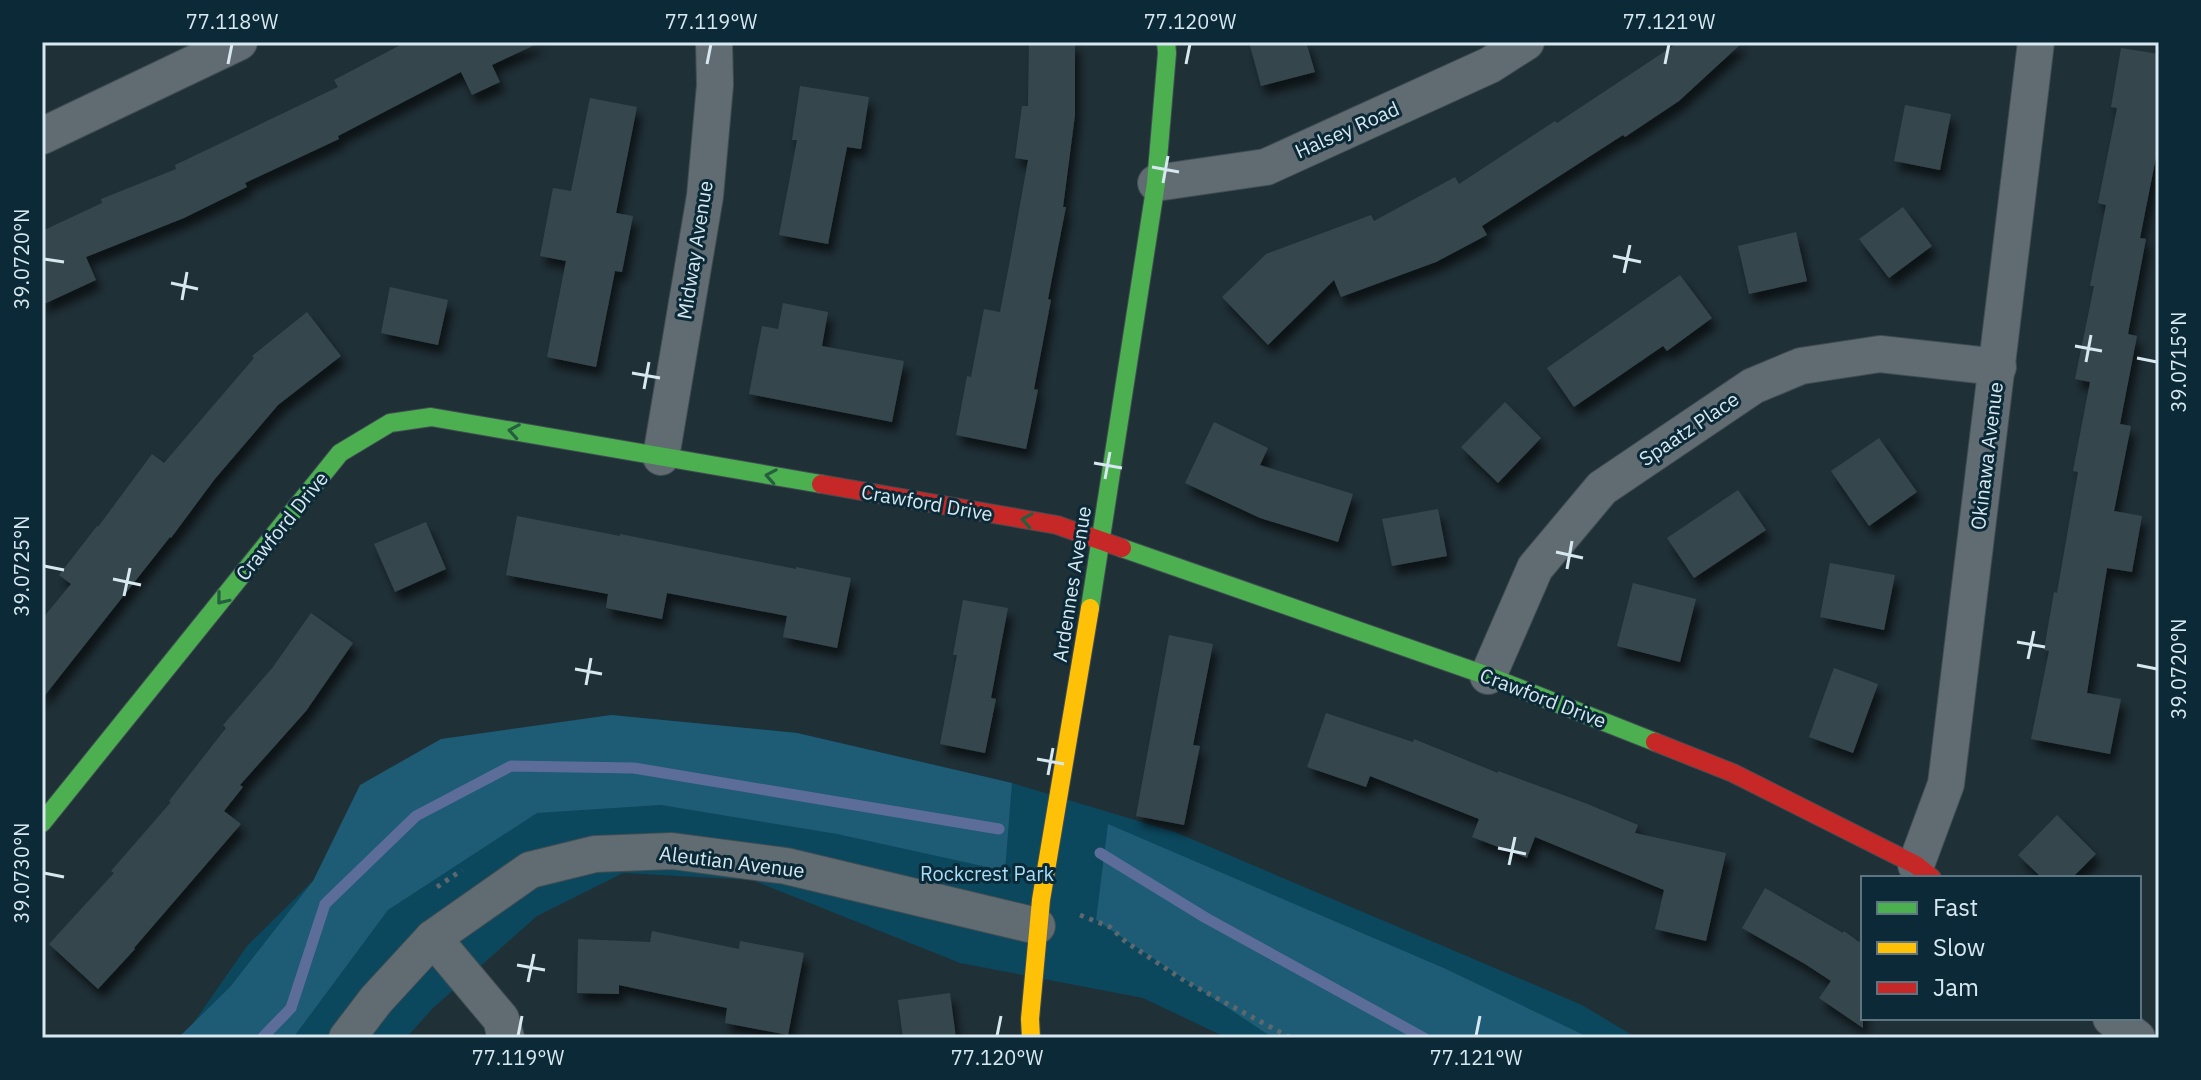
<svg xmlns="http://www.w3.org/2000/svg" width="2201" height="1080" font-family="'IBM Plex Sans',sans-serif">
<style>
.green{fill:#0b475d}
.forest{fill:#1e5b74}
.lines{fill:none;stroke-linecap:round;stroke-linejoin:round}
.stream{stroke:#5c6d9a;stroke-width:11}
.building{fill:#35474d;filter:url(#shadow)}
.street-casing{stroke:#404e53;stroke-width:38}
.fast-casing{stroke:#404e53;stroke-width:20}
.slow-casing{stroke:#404e53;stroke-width:20}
.jam-casing{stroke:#404e53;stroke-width:20}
.path{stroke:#5d686e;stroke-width:5;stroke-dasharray:4 6;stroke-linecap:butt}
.street{stroke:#616c72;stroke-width:36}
.fast{stroke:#4caf50;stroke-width:18}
.slow{stroke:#ffc107;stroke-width:18}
.jam{stroke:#c62828;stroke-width:18}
.oneway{stroke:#255f40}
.ticks{fill:none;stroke:#d7e8f0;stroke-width:3}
.labels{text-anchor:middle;stroke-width:6;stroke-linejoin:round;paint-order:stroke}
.street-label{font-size:20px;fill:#d7e8f0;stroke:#0b2936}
.park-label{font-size:20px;fill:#a8ddf7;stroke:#0b2936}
.neatline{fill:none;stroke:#d7e8f0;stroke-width:3}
.ticks-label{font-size:20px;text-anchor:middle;fill:#d7e8f0}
</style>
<defs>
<filter id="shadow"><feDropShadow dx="5" dy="9" stdDeviation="4" flood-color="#0009"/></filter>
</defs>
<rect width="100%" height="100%" fill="#203037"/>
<path class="green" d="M611,715L797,733L1012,783L1175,832L1582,1005L1637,1038H1227L1143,998L960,963L752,880L623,873L537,916L433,1008L406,1038H183L247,946L407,788Z"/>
<g class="forest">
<path d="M611,715L797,733L1012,783L1005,871L837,834L661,805L537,813L388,910L293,1038H178L230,987L313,881L360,785L441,739Z"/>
<path d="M1108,824L1446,969L1590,1038H1273L1096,920Z"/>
</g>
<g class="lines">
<g class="stream">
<path d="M1100,853L1206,918L1424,1038"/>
<path d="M262,1038L291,1008L325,904L416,816L511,766L634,768L999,829"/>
</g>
</g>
<g class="building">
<path d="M406,42H541L492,65L500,82L472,95L461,72L338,136L339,139L245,183L247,187L184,218L86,257L96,280L42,305V231L102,203L101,199L176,169L175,165L338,87L334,80Z"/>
<path d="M1029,42H1075V115L1063,207H1066L1048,299L1051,300L1034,389L1038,390L1026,449L956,435L967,376L971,377L984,309L1000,312L1011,255L1028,160L1015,158L1022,106H1028Z"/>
<path d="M1249,42H1306L1315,72L1261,86Z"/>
<path d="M1679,42H1743L1679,101L1625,137L1623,135L1482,226L1487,235L1436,262L1341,297L1334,280L1268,345L1222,297L1266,254L1371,215L1374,221L1455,177L1459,184L1555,121L1557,123Z"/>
<path d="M2121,48L2159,54V142L2140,238L2146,239L2128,334L2137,336L2120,424L2131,426L2114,511L2142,516L2132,572L2107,568L2087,693L2121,699L2110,754L2031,739L2049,651L2044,650L2054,592L2057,593L2078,472L2073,471L2090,382L2075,379L2094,286H2090L2106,205L2098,203L2117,108L2111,107Z"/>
<path d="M800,86L869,97L861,149L847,147L828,244L779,235L797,140H792Z"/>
<path d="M590,98L637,107L616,213L633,216L622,272L615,271L596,367L547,357L566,261L540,256L553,188L571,191Z"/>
<path d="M1905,105L1951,114L1940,170L1894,161Z"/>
<path d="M1903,207L1932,246L1889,278L1859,239Z"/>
<path d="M1796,232L1807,281L1749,294L1738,246Z"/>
<path d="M1680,275L1712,318L1667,351L1663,346L1574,407L1547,368Z"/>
<path d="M390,287L448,300L438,345L381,333Z"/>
<path d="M783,303L828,312L822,346L904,361L892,422L749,394L762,326L778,329Z"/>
<path d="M307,312L341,356L278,405L214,480L171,538L170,537L42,699V619L71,584L59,575L97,526L98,527L152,454L164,463L254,358L252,356Z"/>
<path d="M1505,402L1541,438L1498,483L1461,447Z"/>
<path d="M1214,422L1268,448L1260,465L1353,494L1338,542L1260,518L1185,483Z"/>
<path d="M1879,438L1917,492L1869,526L1831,471Z"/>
<path d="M1738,490L1766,530L1694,578L1667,538Z"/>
<path d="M1438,509L1447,556L1392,566L1382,519Z"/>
<path d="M517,516L620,536V534L796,569V567L851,578L837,648L783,637L787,616L667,593L662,619L606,608L608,594L506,575Z"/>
<path d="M426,522L446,569L395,592L374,544Z"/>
<path d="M1830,563L1895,575L1884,630L1820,617Z"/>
<path d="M1633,583L1696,599L1680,662L1617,646Z"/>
<path d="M963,600L1008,608L991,698L996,699L985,753L940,744L957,655H953Z"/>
<path d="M311,613L353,643L306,711L240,785L243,787L224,811L241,824L134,948L135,949L98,989L49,944L114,873L111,871L171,802L169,801L226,728L223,725L273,667Z"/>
<path d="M1169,635L1213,644L1193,745L1200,746L1184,825L1136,816Z"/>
<path d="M1834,668L1878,684L1853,753L1809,737Z"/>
<path d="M1326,713L1413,742L1414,739L1498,773V771L1585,803L1638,825L1635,833L1726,853L1706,941L1655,929L1664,890L1535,837L1527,858L1472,837L1479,819L1370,776L1366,787L1307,767Z"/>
<path d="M2057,815L2096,854L2072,878H2042L2018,855Z"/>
<path d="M1765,888L1843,933L1844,931L1859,942L1863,936V1028L1819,998L1831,981L1805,964L1742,928Z"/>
<path d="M652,931L739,949L740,941L804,953L788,1035L725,1023L727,1008L619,985V994L577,993L578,939L650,942Z"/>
<path d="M950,993L956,1038H903L898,1000Z"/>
</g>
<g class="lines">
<defs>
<g id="street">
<path d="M42,136L239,42"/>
<path d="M1156,183L1266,167L1490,65L1526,42"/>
<path d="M661,457L705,196L715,85L714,42"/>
<path d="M1488,676L1535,568L1602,488L1753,386L1801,366L1880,354L1998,367"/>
<path d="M1916,865L1946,784L2036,42"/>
<path d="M433,938L501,1019L506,1038"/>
<path d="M2111,1018L2137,1038"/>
<path d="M347,1038L376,1000L433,938L530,870L595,854L672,851L786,866L1037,926"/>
</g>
<g id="fast">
<path d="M1122,548L1488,676L1655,742"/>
<path d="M1090,608L1156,183L1167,53L1166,42"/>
<path d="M42,823L340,453L390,423L431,417L821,484"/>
</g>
<path id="slow" d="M1031,1038L1030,1019L1041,900L1090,608"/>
<g id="jam">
<path d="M821,484L1057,525L1122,548"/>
<path d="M1655,742L1733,773L1916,865L1932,878"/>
</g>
</defs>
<use href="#street" class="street-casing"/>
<use href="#fast" class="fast-casing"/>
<use href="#slow" class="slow-casing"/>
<use href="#jam" class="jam-casing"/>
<g class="path">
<path d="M437,887L462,870"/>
<path d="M1080,915L1110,927L1126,942L1185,981L1291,1038"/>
</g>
<use href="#street" class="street"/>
<use href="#fast" class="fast"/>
<use href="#slow" class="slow"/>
<use href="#jam" class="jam"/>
</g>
<defs><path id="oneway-chevron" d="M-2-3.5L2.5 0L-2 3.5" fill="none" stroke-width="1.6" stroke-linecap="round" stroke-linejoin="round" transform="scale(2)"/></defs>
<g class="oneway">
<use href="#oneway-chevron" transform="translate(514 431) rotate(-170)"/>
<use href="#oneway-chevron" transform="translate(771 476) rotate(-170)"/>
<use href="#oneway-chevron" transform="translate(1027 520) rotate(-170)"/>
<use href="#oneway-chevron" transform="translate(222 599) rotate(129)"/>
</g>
<path class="ticks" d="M228,64L232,44M707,64L711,44M1186,64L1190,44M1665,64L1669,44M1152,167L1179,172M1163,183L1168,156M1613,256L1641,262M44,259L64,262M1624,273L1630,245M171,283L198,289M182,300L187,272M2075,346L2102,351M2137,358L2157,362M2086,362L2091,335M632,373L660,378M644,389L649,362M1094,463L1122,468M1105,479L1110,452M1556,552L1583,558M44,566L64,570M1567,569L1572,541M113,579L141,585M124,596L130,568M2017,642L2045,647M2028,659L2034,631M2137,665L2157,669M575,669L602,674M586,685L591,658M1037,759L1064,764M1048,775L1053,748M1498,848L1526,854M1509,865L1515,837M44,873L64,877M517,965L545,970M528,982L534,954M518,1036L522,1016M997,1036L1001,1016M1476,1036L1480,1016"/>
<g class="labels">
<g class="street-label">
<text transform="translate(1347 130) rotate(-24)" y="7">Halsey Road</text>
<text transform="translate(695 250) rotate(-81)" y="7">Midway Avenue</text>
<text transform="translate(1689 429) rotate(-34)" y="7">Spaatz Place</text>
<text transform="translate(1987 456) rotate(-83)" y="7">Okinawa Avenue</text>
<text transform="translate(927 503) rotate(10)" y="7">Crawford Drive</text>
<text transform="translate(282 526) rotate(-51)" y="7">Crawford Drive</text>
<text transform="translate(1072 584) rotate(-81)" y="7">Ardennes Avenue</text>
<text transform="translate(1543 698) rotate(21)" y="7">Crawford Drive</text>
<text transform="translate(732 862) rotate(7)" y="7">Aleutian Avenue</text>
</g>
<g class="park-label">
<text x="987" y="881">Rockcrest Park</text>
</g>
</g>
<rect width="2201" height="1080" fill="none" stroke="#0b2936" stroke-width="88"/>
<rect x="1861" y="876" width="280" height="144" fill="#0b2936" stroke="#5d7580" stroke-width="2"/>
<rect x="1877" y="902" width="40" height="12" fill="#4caf50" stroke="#5d7580" stroke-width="2"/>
<text x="1933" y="916" font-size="24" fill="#d7e8f0">Fast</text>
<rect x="1877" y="942" width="40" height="12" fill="#ffc107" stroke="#5d7580" stroke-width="2"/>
<text x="1933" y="956" font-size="24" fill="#d7e8f0">Slow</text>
<rect x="1877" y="982" width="40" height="12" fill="#c62828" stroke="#5d7580" stroke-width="2"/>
<text x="1933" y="996" font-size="24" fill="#d7e8f0">Jam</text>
<rect x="44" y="44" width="2113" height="992" class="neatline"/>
<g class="ticks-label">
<text x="232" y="29">77.118°W</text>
<text x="711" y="29">77.119°W</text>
<text x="1190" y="29">77.120°W</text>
<text x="1669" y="29">77.121°W</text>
<text transform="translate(22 259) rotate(-90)" y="7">39.0720°N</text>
<text transform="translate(2179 362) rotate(-90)" y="7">39.0715°N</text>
<text transform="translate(22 566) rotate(-90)" y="7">39.0725°N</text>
<text transform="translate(2179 669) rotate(-90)" y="7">39.0720°N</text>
<text transform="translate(22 873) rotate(-90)" y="7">39.0730°N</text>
<text x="518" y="1065">77.119°W</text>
<text x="997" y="1065">77.120°W</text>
<text x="1476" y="1065">77.121°W</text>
</g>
</svg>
